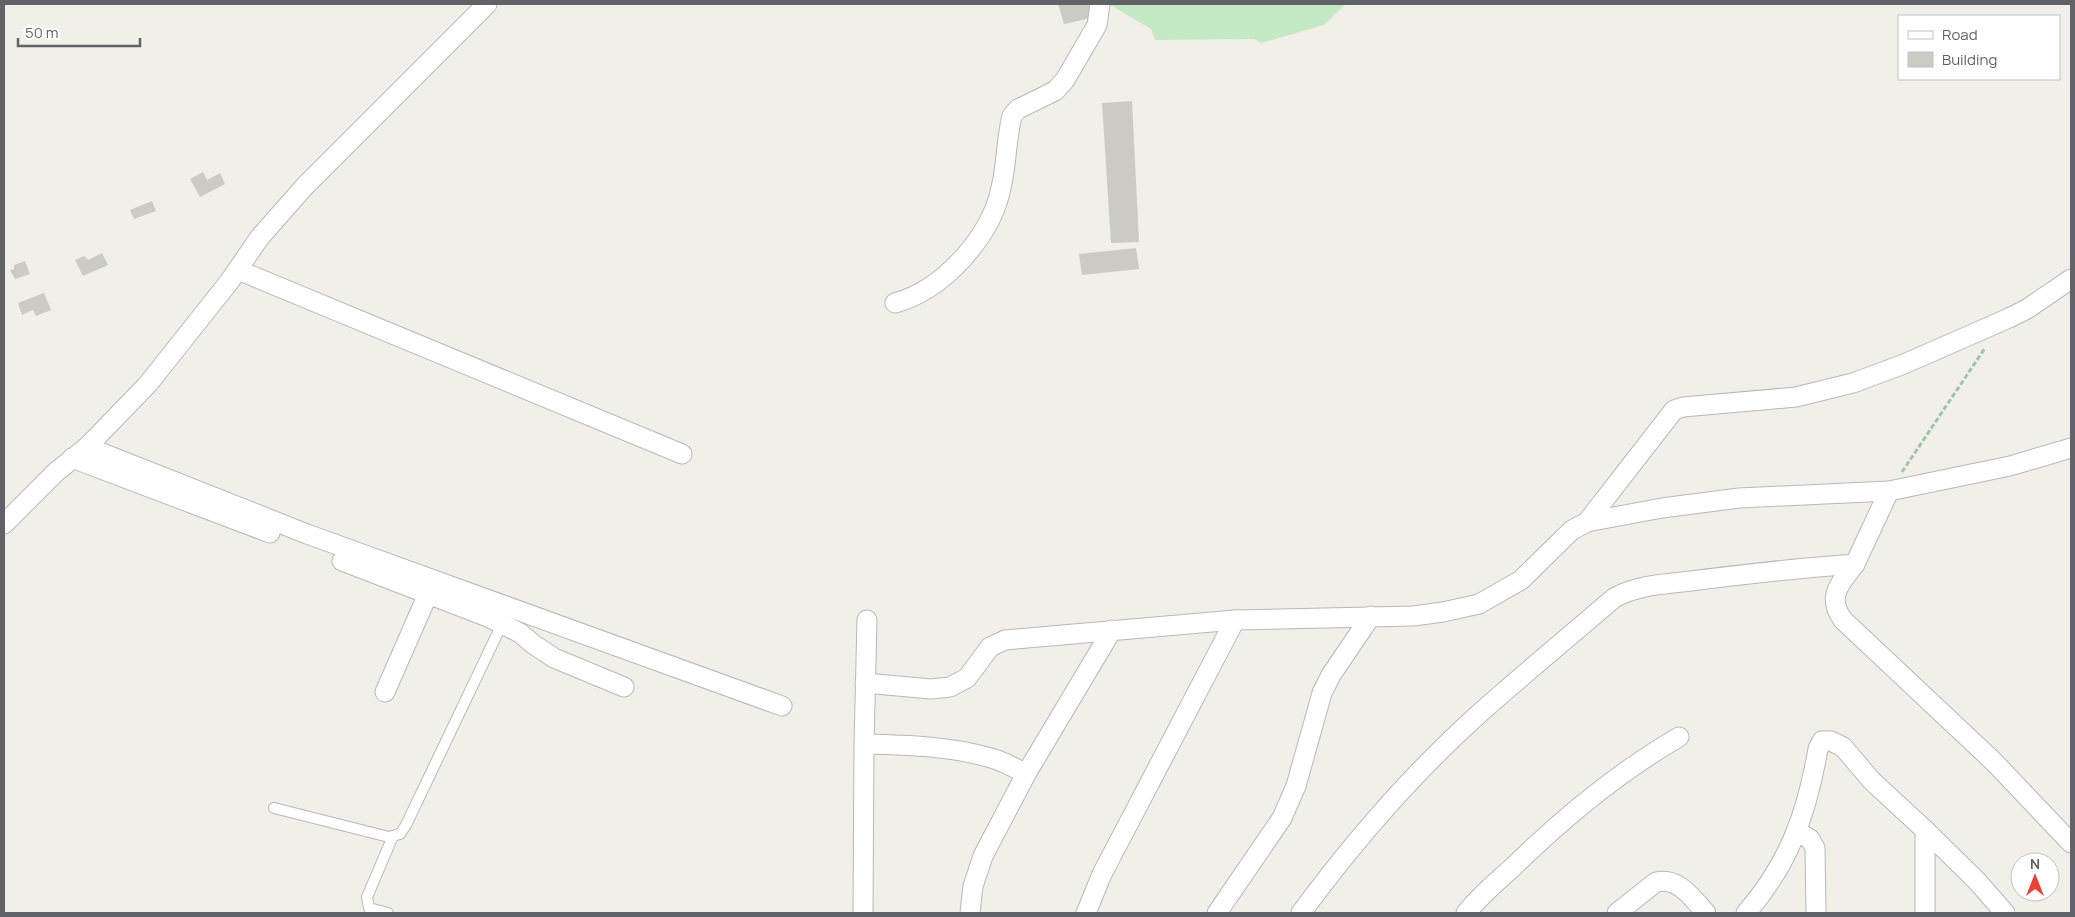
<svg xmlns="http://www.w3.org/2000/svg" width="2075" height="917" font-family="Manrope,sans-serif">
<style>
.pitch{fill:#c5e8c5}
.building{fill:#cccac5}
.lines{fill:none;stroke-linecap:round;stroke-linejoin:round}
.service-casing{stroke:#b5b8bc;stroke-width:12}
.minor-casing{stroke:#b5b8bc;stroke-width:21}
.path{stroke:#9cc7a9;stroke-width:3;stroke-dasharray:5 2.5;stroke-linecap:butt}
.service{stroke:#fff;stroke-width:10}
.minor{stroke:#fff;stroke-width:19}
</style>
<rect width="100%" height="100%" fill="#f1efe8"/>
<path class="pitch" d="M1109,4H1346L1324,25L1261,43L1254,39L1155,40L1151,29Z"/>
<g class="building">
<path d="M1058,4H1091L1095,17L1064,24Z"/>
<path d="M1132,101L1139,242L1111,243L1102,103Z"/>
<path d="M203,172L207,180L220,173L225,184L200,197L190,179Z"/>
<path d="M152,201L156,211L134,219L130,210Z"/>
<path d="M1136,248L1139,269L1082,275L1079,254Z"/>
<path d="M102,253L108,265L83,276L75,260L84,256L88,260Z"/>
<path d="M25,261L30,274L15,279L10,270L14,269V265Z"/>
<path d="M44,293L51,310L36,316L33,310L22,315L18,303Z"/>
</g>
<g class="lines">
<defs>
<g id="service">
<path d="M274,808L389,837L400,834L406,825L502,624"/>
<path d="M388,913L369,908L367,897L393,836"/>
</g>
<g id="minor">
<path d="M238,270L682,454"/>
<path d="M895,303C943,290 991,237 1001,188C1007,164 1006,139 1012,116L1018,109L1055,91L1065,80L1097,25L1100,4"/>
<path d="M87,447L307,534L782,706"/>
<path d="M72,458L270,533"/>
<path d="M1587,522L1674,410L1683,407L1796,397L1853,383L1904,364L2009,318L2027,309L2071,279"/>
<path d="M4,524L56,472L87,447L148,384L229,282L260,237L305,186L487,4"/>
<path d="M342,561L490,618L520,633L533,644L554,658L624,687"/>
<path d="M1855,564C1840,584 1826,596 1843,620L1994,762L2071,843"/>
<path d="M865,683L931,689L950,687L967,678L990,647L1005,640L1235,620L1413,616L1443,612L1479,604L1521,580L1572,530L1587,522L1662,508L1739,498L1889,491L2010,466L2071,448"/>
<path d="M385,692L428,594"/>
<path d="M864,744C906,745 950,746 991,758C1003,761 1015,768 1026,774"/>
<path d="M1925,830L1976,880L2005,913"/>
<path d="M1797,831L1810,839L1815,848L1816,913"/>
<path d="M863,913L864,744L867,620"/>
<path d="M970,913L973,886L983,856L1026,774L1112,630"/>
<path d="M1086,913L1102,874L1235,620"/>
<path d="M1217,913L1282,818L1296,786L1322,693L1331,675L1371,616"/>
<path d="M1301,913C1354,841 1414,772 1481,712C1525,673 1570,636 1614,598C1637,585 1665,584 1691,581C1746,574 1800,568 1855,564L1889,491"/>
<path d="M1466,913C1479,897 1496,882 1512,868C1563,818 1617,773 1679,737"/>
<path d="M1617,913L1656,882C1679,877 1692,898 1706,913"/>
<path d="M1746,913C1789,864 1807,813 1818,749L1822,741H1831L1843,747L1872,781L1925,830V913"/>
</g>
</defs>
<use href="#service" class="service-casing"/>
<use href="#minor" class="minor-casing"/>
<path class="path" d="M1902,472L1985,348"/>
<use href="#service" class="service"/>
<use href="#minor" class="minor"/>
</g>
<rect width="2075" height="917" fill="none" stroke="#5f6368" stroke-width="10"/>
<rect x="1898" y="15" width="162" height="65" fill="#ffffff" stroke="#bfc1c3"/>
<rect x="1908" y="31" width="25" height="8" fill="#ffffff" stroke="#bfc1c3"/>
<text x="1942" y="40" font-size="15" fill="#5f6368">Road</text>
<rect x="1908" y="52" width="25" height="15" fill="#cccac5" stroke="#bfc1c3"/>
<text x="1942" y="65" font-size="15" fill="#5f6368">Building</text>
<g transform="translate(2035 877)"><circle r="24" fill="#ffffff" stroke="#bfc1c3"/>
<path d="M0-4L9 19L0 12L-9 19Z" fill="#ea4335"/>
<text y="-8" font-size="14" font-weight="bold" text-anchor="middle" fill="#5f6368">N</text>
</g>
<path d="M18 38v8h122v-8" fill="none" stroke="#5f6368" stroke-width="2.5"/>
<text x="25" y="38" font-size="15" fill="#5f6368" stroke="#ffffff" stroke-width="4" paint-order="stroke">50 m</text>
</svg>
